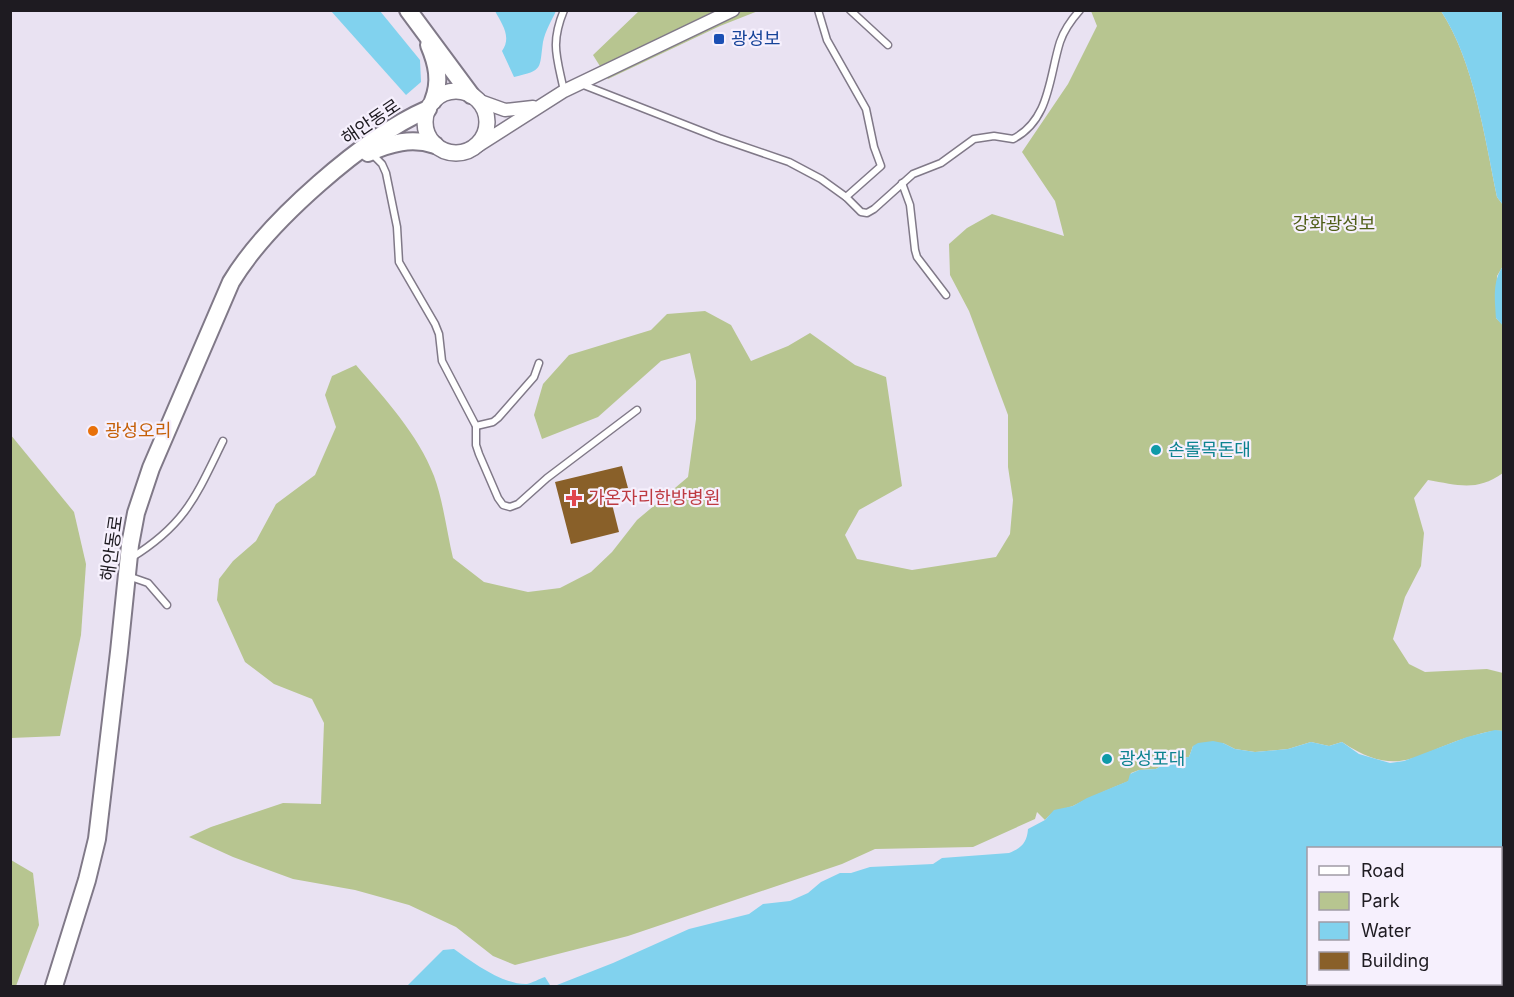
<svg xmlns="http://www.w3.org/2000/svg" width="1514" height="997" font-family="Inter,'Noto Sans KR',sans-serif">
<style>
.green{fill:#b7c590}
.water{fill:#81d2ee;fill-rule:evenodd}
.building{fill:#896029}
.lines{fill:none;stroke-linecap:round;stroke-linejoin:round}
.service-casing{stroke:#807988;stroke-width:9}
.minor-casing{stroke:#807988;stroke-width:15}
.tertiary-casing{stroke:#807988;stroke-width:18}
.secondary-casing{stroke:#807988;stroke-width:20}
.service{stroke:#fff;stroke-width:6}
.minor{stroke:#fff;stroke-width:12}
.tertiary{stroke:#fff;stroke-width:15}
.secondary{stroke:#fff;stroke-width:16}
.transit-dot{fill:#1a4fb4;stroke:#f6f0fd;stroke-width:2}
.food-dot{fill:#e8710a;stroke:#f6f0fd;stroke-width:2}
.culture-dot{fill:#0f9aa8;stroke:#f6f0fd;stroke-width:2}
.health-dot{fill:#e0444e;stroke:#f6f0fd;stroke-width:2}
.labels{text-anchor:middle;stroke-width:4.5;stroke-linejoin:round;paint-order:stroke}
.transit-label{font-size:18px;fill:#164399;stroke:#f6f0fd;text-anchor:start}
.street-label{font-size:18px;fill:#1e1b21;stroke:#f6f0fd}
.park-label{font-size:18px;fill:#4f5e17;stroke:#f6f0fd}
.food-label{font-size:18px;fill:#c56008;stroke:#f6f0fd;text-anchor:start}
.culture-label{font-size:18px;fill:#0d838f;stroke:#f6f0fd;text-anchor:start}
.health-label{font-size:18px;fill:#be3a42;stroke:#f6f0fd;text-anchor:start}
</style>
<rect width="100%" height="100%" fill="#e9e2f2"/>
<g class="green">
<path d="M639,11H758L720,26L608,79L593,55Z"/>
<path d="M1091,11H1441C1474,61 1485,139 1497,197L1503,205V266L1497,276L1496,318L1504,326L1503,473C1476,492 1458,485 1428,480L1414,498L1424,533L1421,566L1405,597L1393,639L1409,664L1425,672L1487,669L1503,673V731C1494,730 1486,732 1476,735C1418,750 1402,782 1342,742L1329,746L1311,742L1288,749L1255,752L1235,749L1223,743L1193,746L1189,757L1173,759L1156,769L1139,770L1131,773L1129,781C1110,789 1092,796 1075,805C1060,812 1058,806 1045,820L1037,812L1035,819L973,847L875,849L842,864L628,936L515,965L493,956L456,927L409,905L355,890L293,879L233,857L189,837L211,827L283,803L321,804L324,723L312,699L274,684L245,662L217,600L219,579L233,561L256,541L276,504L315,475L336,427L325,395L332,376L356,365C385,399 418,434 434,476C443,500 447,533 453,558L484,582L528,592L560,588L591,572L612,552L637,520L688,477L696,419V381L690,353L661,361L598,417L542,439L534,415L543,384L569,355L651,330L667,314L705,311L731,325L751,361L788,346L810,333L855,365L886,377L902,486L859,510L845,535L857,559L912,570L996,557L1010,534L1013,500L1008,467V415L969,311L950,275L949,244L967,228L992,214L1064,236L1055,201L1022,152L1068,84L1097,26Z"/>
<path d="M10,434L74,512L86,564L81,635L60,736L11,738Z"/>
<path d="M11,860L33,873L39,925L16,986H10Z"/>
</g>
<g class="water">
<path d="M331,11H380L420,60L421,82L406,95Z"/>
<path d="M495,11H556C552,20 545,31 543,42C539,69 544,70 514,77L502,51C512,37 502,24 495,11Z"/>
<path d="M1441,11H1503V205L1497,197C1485,139 1474,61 1441,11Z"/>
<path d="M1503,266V326L1496,318C1495,299 1492,282 1503,266Z"/>
<path d="M1495,730L1504,731L1503,986H407L443,950L454,949C472,962 503,985 527,984C532,983 539,979 545,977L550,985H557L613,963L689,929L749,914L763,904L790,901L808,893L821,882L840,873H851L870,867L933,864L942,858L1009,853C1022,848 1027,842 1028,829L1045,820L1054,810L1073,806L1087,798L1128,781L1130,774L1139,770L1156,769L1173,759L1189,757L1193,746L1198,743L1213,741L1223,743L1235,749L1255,752L1288,749L1311,742L1329,746L1342,742L1359,754L1390,763L1404,761L1467,737ZM1500,848V984H1308V848Z"/>
</g>
<path class="building" d="M622,466L628,488L609,492L619,532L571,544L555,482Z"/>
<g class="lines">
<defs>
<g id="service">
<path d="M564,10C550,44 557,57 564,91"/>
<path d="M818,10L827,40L866,109L874,147L881,166L846,197"/>
<path d="M850,10L888,45"/>
<path d="M581,84L719,138L789,162L821,179L846,197L861,212L867,213L874,209L913,174L941,163L974,139L994,136L1013,139C1050,120 1049,77 1060,42C1064,30 1072,19 1080,10"/>
<path d="M372,154L382,164L386,173L397,227L399,262L435,324L439,334L442,361L476,426V445L479,454L498,498L503,505L510,507L518,504L547,478L637,410"/>
<path d="M902,183L910,205L915,250L917,257L946,295"/>
<path d="M476,426L493,422L498,418L534,377L539,363"/>
<path d="M131,558C186,524 196,496 223,441"/>
<path d="M128,576L148,583L167,605"/>
</g>
<g id="minor">
<path d="M480,101L505,110L533,107"/>
<path d="M473,149L564,91L733,10"/>
</g>
<circle id="tertiary" cx="456" cy="122" r="31"/>
<g id="secondary">
<path d="M408,10L471,95"/>
<path d="M429,45C437,64 441,81 433,101"/>
<path d="M368,153C390,143 412,137 435,145"/>
<path d="M54,986L87,880L97,839L119,652L130,545L136,513L151,468L231,282C267,222 364,137 428,109"/>
</g>
</defs>
<use href="#service" class="service-casing"/>
<use href="#minor" class="minor-casing"/>
<use href="#tertiary" class="tertiary-casing"/>
<use href="#secondary" class="secondary-casing"/>
<use href="#service" class="service"/>
<use href="#minor" class="minor"/>
<use href="#tertiary" class="tertiary"/>
<use href="#secondary" class="secondary"/>
</g>
<rect class="transit-dot" x="713" y="33" width="12" height="12" rx="3"/>
<circle class="food-dot" cx="93" cy="431" r="6"/>
<g class="culture-dot">
<circle cx="1156" cy="450" r="6"/>
<circle cx="1107" cy="759" r="6"/>
</g>
<path class="health-dot" d="M571 489h6v6h6v6h-6v6h-6v-6h-6v-6h6z"/>
<g class="labels">
<g class="transit-label">
<text x="731" y="45">광성보</text>
</g>
<g class="street-label">
<text transform="translate(371 122) rotate(-34)" y="6">해안동로</text>
<text transform="translate(112 548) rotate(-82)" y="6">해안동로</text>
</g>
<g class="park-label">
<text x="1334" y="230">강화광성보</text>
</g>
<g class="food-label">
<text x="105" y="437">광성오리</text>
</g>
<g class="culture-label">
<text x="1168" y="456">손돌목돈대</text>
<text x="1119" y="765">광성포대</text>
</g>
<g class="health-label">
<text x="588" y="504">가온자리한방병원</text>
</g>
</g>
<rect width="1514" height="997" fill="none" stroke="#1e1b21" stroke-width="24"/>
<rect x="1307" y="847" width="195" height="138" fill="#f6f0fd" stroke="#a09ba5" stroke-width="1.5"/>
<rect x="1319" y="866" width="30" height="9" fill="#ffffff" stroke="#a09ba5" stroke-width="1.5"/>
<text x="1361" y="877" font-size="18" fill="#1e1b21">Road</text>
<rect x="1319" y="892" width="30" height="18" fill="#b7c590" stroke="#a09ba5" stroke-width="1.5"/>
<text x="1361" y="907" font-size="18" fill="#1e1b21">Park</text>
<rect x="1319" y="922" width="30" height="18" fill="#81d2ee" stroke="#a09ba5" stroke-width="1.5"/>
<text x="1361" y="937" font-size="18" fill="#1e1b21">Water</text>
<rect x="1319" y="952" width="30" height="18" fill="#896029" stroke="#a09ba5" stroke-width="1.5"/>
<text x="1361" y="967" font-size="18" fill="#1e1b21">Building</text>
</svg>
